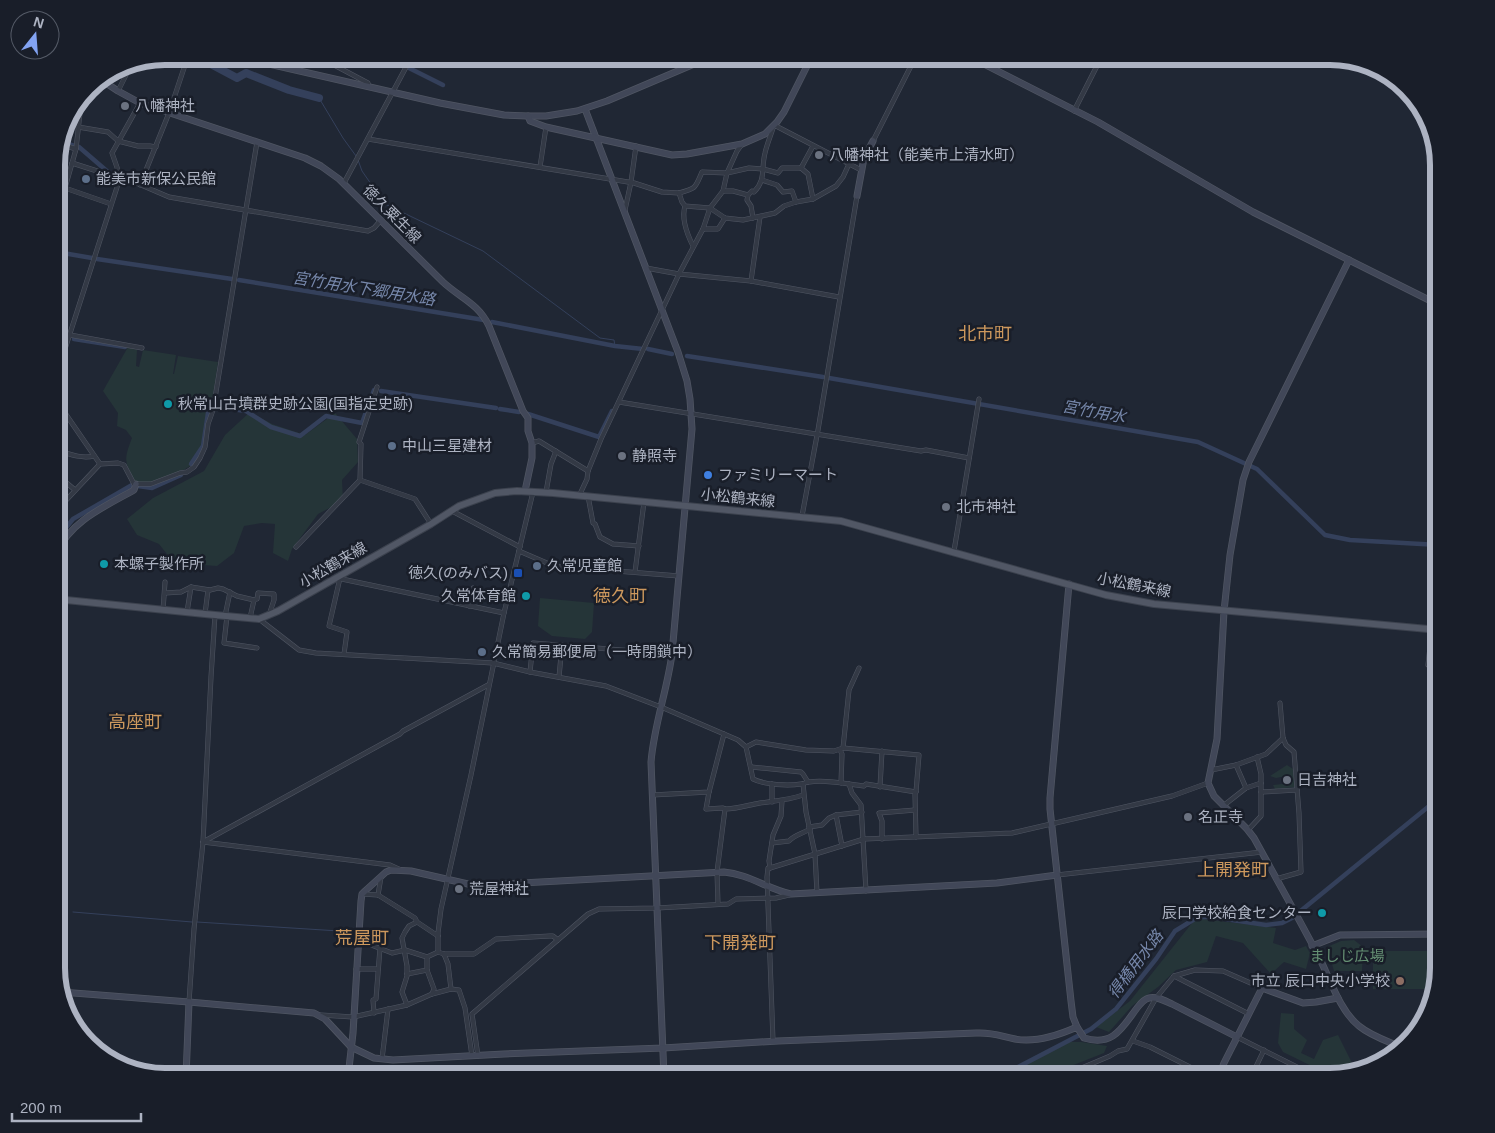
<svg xmlns="http://www.w3.org/2000/svg" width="1495" height="1133" font-family="Arial,'Noto Sans JP',sans-serif">
<style>
.green{fill:#253538}
.lines{fill:none;stroke-linecap:round;stroke-linejoin:round}
.stream{stroke:#34405b;stroke-width:1}
.canal{stroke:#34405b;stroke-width:4.5}
.river{stroke:#34405b;stroke-width:8}
.street-casing{stroke:#505663;stroke-width:5}
.secondary-casing{stroke:#505663;stroke-width:7}
.primary-casing{stroke:#3c424e;stroke-width:8}
.street{stroke:#333945;stroke-width:4}
.secondary{stroke:#414758;stroke-width:5.5}
.primary{stroke:#515765;stroke-width:6}
.worship-dot{fill:#6b7280;stroke:#191e29;stroke-width:2}
.service-dot{fill:#5c6f8a;stroke:#191e29;stroke-width:2}
.culture-dot{fill:#0f9aa8;stroke:#191e29;stroke-width:2}
.shop-dot{fill:#3f7fe0;stroke:#191e29;stroke-width:2}
.transit-dot{fill:#1a4fb4;stroke:#191e29;stroke-width:2}
.education-dot{fill:#8d6e63;stroke:#191e29;stroke-width:2}
.labels{text-anchor:middle;stroke-width:5;stroke-linejoin:round;paint-order:stroke}
.poi-label{font-size:15px;fill:#adb3c2;stroke:#191e29;text-anchor:start}
.street-label{font-size:15px;fill:#adb3c2;stroke:#191e29}
.park-label{font-size:15px;fill:#669174;stroke:#191e29}
.water-label{font-size:16px;font-style:italic;fill:#7687aa;stroke:#191e29}
.quarter-label{font-size:18px;fill:#cd985d;stroke:#191e29}
.rim{fill:none;stroke:#adb3c2;stroke-width:6}
</style>
<rect width="100%" height="100%" fill="#202734"/>
<g class="green">
<path d="M128,347L137,350L136,366L139,367L143,350L176,355L173,374H174L178,356L218,362L210,415L204,435L201,450L197,459L192,465L180,472L147,484L135,482C125,461 123,461 132,438L126,430L117,426L118,413L103,391Z"/>
<path d="M250,412L272,424L305,435L335,413L357,439L358,462L342,480L343,501L318,514L292,549L288,561L273,553L275,524L262,523L244,526L234,553L217,566L174,563L159,544L137,535L127,519L153,498L204,471L225,435Z"/>
<path d="M540,598L594,603L592,632L585,639L552,636L538,626Z"/>
<path d="M1287,765L1293,769L1295,787L1275,789L1273,785L1292,783L1290,775L1276,778L1270,776Z"/>
<path d="M1196,918L1276,928L1273,943L1295,950L1306,946L1310,953L1306,969L1284,962L1271,974L1243,943L1216,936L1207,962L1176,970L1158,987L1132,1006L1109,1032L1096,1027L1130,1001Z"/>
<path d="M1354,940L1363,947L1362,971H1334L1327,947L1341,941Z"/>
<rect x="1373" y="951" width="56" height="38"/>
<path d="M1281,1013L1294,1014V1029L1307,1040L1301,1053L1314,1059L1323,1040L1338,1035L1352,1063L1363,1069L1332,1076L1283,1052L1278,1043Z"/>
<path d="M1067,1042H1081L1107,1046L1104,1053L1043,1077H1003Z"/>
</g>
<g class="lines">
<g class="stream">
<path d="M319,98L343,138L356,156"/>
<path d="M358,160L362,171L385,204L483,251L600,338L614,340L615,346"/>
<path d="M56,911H66"/>
<path d="M73,912L192,922"/>
<path d="M197,922L339,931"/>
</g>
<g class="canal">
<path d="M409,68L443,85"/>
<path d="M61,142L75,146"/>
<path d="M79,147L108,172L116,175"/>
<path d="M57,252L92,258"/>
<path d="M97,259L232,279"/>
<path d="M239,280L484,320"/>
<path d="M492,322L615,346L643,349"/>
<path d="M56,336L65,337"/>
<path d="M74,339L125,347"/>
<path d="M648,349L672,354"/>
<path d="M687,356L823,377"/>
<path d="M829,378L1198,442L1257,469L1325,535L1350,540L1439,545"/>
<path d="M381,391L496,408"/>
<path d="M216,407L246,411L271,427L300,436L326,416L362,423L374,390"/>
<path d="M500,409L519,412"/>
<path d="M528,414L599,437L612,411"/>
<path d="M191,464L203,446L209,406"/>
<path d="M138,486L152,488L181,475"/>
<path d="M61,534L73,519L132,485"/>
<path d="M56,540L58,538"/>
<path d="M999,1077L1091,1029L1116,1009L1156,959L1175,931L1198,917H1211L1266,925L1282,923L1292,918L1439,798"/>
</g>
<path class="river" d="M206,56L205,61L237,78L246,73L289,90L319,98"/>
<defs>
<g id="street">
<path d="M317,56L368,83V87"/>
<path d="M104,82L93,96L86,103L80,113L76,149L65,188L111,204"/>
<path d="M118,91L132,63"/>
<path d="M86,93L93,96"/>
<path d="M72,111L80,113"/>
<path d="M1074,111L1102,56"/>
<path d="M78,127L108,132L118,141L138,146H150L156,147"/>
<path d="M368,139L634,183L662,192L679,193L682,202L685,206L710,208L725,218L743,220L775,213L784,206L796,202L813,199L836,186L843,177L849,164"/>
<path d="M873,141L916,56"/>
<path d="M60,144L76,149"/>
<path d="M72,163L119,178"/>
<path d="M540,167L546,127"/>
<path d="M801,168L808,174L813,199"/>
<path d="M120,176L169,197L368,231L374,228L381,220"/>
<path d="M762,180L777,185L783,192L792,191L796,202"/>
<path d="M344,183L412,56"/>
<path d="M140,185L169,113L188,56"/>
<path d="M723,191H733L748,195L752,191L754,192C766,180 761,169 765,153C767,144 771,135 774,125L861,170"/>
<path d="M679,193C697,188 695,188 702,172L727,173L749,168L763,169L778,173L782,168H801L813,146"/>
<path d="M748,195L747,200L751,206L753,218"/>
<path d="M685,206C681,219 687,234 693,246"/>
<path d="M625,210L631,182L636,146"/>
<path d="M703,229H718L725,218"/>
<path d="M646,268L679,274L751,281L839,297"/>
<path d="M751,281L760,217"/>
<path d="M70,335L142,348"/>
<path d="M56,377L119,181L120,176L112,153L140,103"/>
<path d="M56,400L100,464"/>
<path d="M619,402L921,451L926,450L969,458"/>
<path d="M532,443L539,441L588,471"/>
<path d="M56,450C69,454 81,459 94,456"/>
<path d="M56,474L75,490"/>
<path d="M360,480L415,499L431,524"/>
<path d="M546,492L551,464L556,451"/>
<path d="M579,496L587,479L588,471L601,439L679,274L703,229L710,208L723,191L727,173L737,151L742,144"/>
<path d="M588,496L593,523L595,524L600,537L613,544L639,546"/>
<path d="M56,511L100,464L118,463L124,465L134,484H151L180,473L187,472L194,467L200,458L205,447L208,424L213,410L257,142"/>
<path d="M452,511L520,547"/>
<path d="M802,516L818,430L857,196"/>
<path d="M56,534L63,540"/>
<path d="M296,547L360,480L361,444L359,442L377,387"/>
<path d="M519,551L554,566L679,576"/>
<path d="M954,551L979,399"/>
<path d="M635,572L644,502"/>
<path d="M337,578L504,613"/>
<path d="M340,578L329,626L347,632L344,654"/>
<path d="M165,593L181,592L191,587L210,590L218,588L223,589L237,596L254,600L257,599L258,593L274,594V600L269,615"/>
<path d="M469,606L473,588"/>
<path d="M163,610L165,582"/>
<path d="M187,612L191,587"/>
<path d="M205,614L208,590"/>
<path d="M225,616L230,592"/>
<path d="M227,616L224,643L257,648"/>
<path d="M250,618L254,600"/>
<path d="M259,619L299,650L316,653L493,663L530,672L606,686L661,707L738,740L746,747L753,779C765,785 788,786 801,784C804,784 806,782 809,782C821,780 836,782 849,784L852,793L861,805L866,891"/>
<path d="M1432,629L1428,665L1439,666"/>
<path d="M530,672L533,643L672,654"/>
<path d="M559,677L562,645"/>
<path d="M746,747L756,742L806,750L834,751L843,748L919,755L916,792L915,794L916,837"/>
<path d="M843,748L849,690L859,668"/>
<path d="M840,750L842,754L841,783"/>
<path d="M1236,765L1246,788"/>
<path d="M751,767L801,772L803,774L808,782"/>
<path d="M1211,770L1236,765L1266,754L1283,738"/>
<path d="M803,784L806,812L815,854L817,893"/>
<path d="M849,784L864,786L866,784L916,792"/>
<path d="M880,787L882,751"/>
<path d="M709,792L706,809L723,808L725,809"/>
<path d="M1261,792L1297,790"/>
<path d="M652,795L709,792L724,734"/>
<path d="M772,802V784"/>
<path d="M1223,806L1246,788L1261,783"/>
<path d="M836,815L842,846"/>
<path d="M809,827L822,825L829,818L836,815L862,812"/>
<path d="M1248,830L1261,816V774L1257,757"/>
<path d="M882,839V821L879,813L915,810"/>
<path d="M203,842L400,734L403,731L488,685"/>
<path d="M203,842L390,865L401,870"/>
<path d="M772,843L789,841C794,835 802,834 810,829"/>
<path d="M770,868L864,839L1012,833L1172,796L1208,783"/>
<path d="M1057,875L1262,852"/>
<path d="M1276,879L1301,872L1299,813L1294,752L1286,745L1283,738L1280,703"/>
<path d="M362,894L378,895L415,918L417,922"/>
<path d="M378,895L381,877"/>
<path d="M718,904L717,872L725,809C737,809 748,805 760,803C775,801 789,800 803,795"/>
<path d="M358,940L392,953L405,950L427,957"/>
<path d="M438,952L444,954L448,964L451,989"/>
<path d="M444,954H474L496,939L550,936H553L558,940"/>
<path d="M356,969H378"/>
<path d="M407,974L427,970"/>
<path d="M1174,976L1249,1014"/>
<path d="M432,994L451,989L459,990L465,1008L472,1056"/>
<path d="M189,1002L194,929L203,842L211,677L215,615"/>
<path d="M407,1005L402,992L407,976V966L402,938L405,932L409,926L417,922L438,936"/>
<path d="M374,1013L373,1000L376,999L380,948"/>
<path d="M321,1015L353,1017L407,1005L432,994L434,989L427,970V957L438,952V933L441,909L471,775L504,613L533,492"/>
<path d="M1237,1037L1317,1077"/>
<path d="M773,1041L767,877L768,868H770L769,861L773,835L781,816L782,801"/>
<path d="M1133,1041L1150,1047L1210,1077"/>
<path d="M478,1056L472,1014L588,914L599,909L657,908L728,904L736,899L776,898L789,895"/>
<path d="M382,1059L388,1009"/>
<path d="M1060,1077L1110,1056L1118,1051L1127,1049L1156,998L1174,976L1195,970L1223,971L1262,988"/>
<path d="M1181,1077L1203,1074"/>
<path d="M1251,1077L1264,1050"/>
</g>
<g id="secondary">
<path d="M234,56L440,103L504,115L528,116H546L577,111L607,101L713,56"/>
<path d="M968,56L1098,122L1253,212L1439,305"/>
<path d="M100,79L118,91L140,103L305,158L321,166L339,179L443,282C460,298 478,303 489,326L523,411L528,418V431L532,443V458L525,491"/>
<path d="M585,109L678,352L687,381L690,399L692,429L672,654C667,691 654,725 651,762L664,1077"/>
<path d="M528,116L530,121L546,127L672,155L687,154L742,144L765,134L777,122L784,112L812,56"/>
<path d="M857,196L864,158L873,141"/>
<path d="M1349,260L1249,462L1243,480L1230,555L1224,611L1217,739L1208,783L1214,796L1247,829L1254,838C1276,878 1298,917 1319,957C1330,979 1340,1011 1359,1026C1371,1036 1387,1041 1401,1047"/>
<path d="M56,553C72,520 104,507 134,490L136,484"/>
<path d="M1069,584L1050,798V809L1071,1001L1073,1017L1077,1027"/>
<path d="M1312,946L1340,935L1439,934"/>
<path d="M61,992L189,1002L314,1013L325,1019L351,1047L374,1058L393,1060L504,1054L663,1048L778,1041L976,1033C993,1032 1000,1036 1015,1039C1036,1043 1059,1035 1077,1027L1084,1038C1113,1047 1122,1028 1137,1008C1140,1004 1144,999 1149,998C1157,996 1165,1001 1172,1004L1237,1037"/>
<path d="M186,1077L189,1002"/>
<path d="M348,1077L353,1033L361,901L362,894L365,891L386,872L391,870L411,871L468,884L484,885L724,872C748,874 768,889 791,894L997,883L1057,875"/>
<path d="M1219,1077L1224,1063L1262,988L1303,1003L1316,1002L1338,998"/>
</g>
<path id="primary" d="M56,599L215,615L259,619L278,611L431,524L459,506L495,493L517,491L553,493L841,521L1106,595L1154,604L1439,630"/>
</defs>
<use href="#street" class="street-casing"/>
<use href="#secondary" class="secondary-casing"/>
<use href="#primary" class="primary-casing"/>
<use href="#street" class="street"/>
<use href="#secondary" class="secondary"/>
<use href="#primary" class="primary"/>
</g>
<g class="worship-dot">
<circle cx="125" cy="106" r="5"/>
<circle cx="819" cy="155" r="5"/>
<circle cx="622" cy="456" r="5"/>
<circle cx="946" cy="507" r="5"/>
<circle cx="1287" cy="780" r="5"/>
<circle cx="1188" cy="817" r="5"/>
<circle cx="459" cy="889" r="5"/>
</g>
<g class="service-dot">
<circle cx="86" cy="179" r="5"/>
<circle cx="392" cy="446" r="5"/>
<circle cx="537" cy="566" r="5"/>
<circle cx="482" cy="652" r="5"/>
</g>
<g class="culture-dot">
<circle cx="168" cy="404" r="5"/>
<circle cx="104" cy="564" r="5"/>
<circle cx="526" cy="596" r="5"/>
<circle cx="1322" cy="913" r="5"/>
</g>
<circle class="shop-dot" cx="708" cy="475" r="5"/>
<rect class="transit-dot" x="513" y="568" width="10" height="10" rx="2.5"/>
<circle class="education-dot" cx="1400" cy="981" r="5"/>
<g class="labels">
<g class="poi-label">
<text x="135" y="111">八幡神社</text>
<text x="829" y="160">八幡神社（能美市上清水町）</text>
<text x="96" y="184">能美市新保公民館</text>
<text x="178" y="409">秋常山古墳群史跡公園(国指定史跡)</text>
<text x="402" y="451">中山三星建材</text>
<text x="632" y="461">静照寺</text>
<text x="718" y="480">ファミリーマート</text>
<text x="956" y="512">北市神社</text>
<text x="114" y="569">本螺子製作所</text>
<text x="547" y="571">久常児童館</text>
<text x="508" y="578" text-anchor="end">徳久(のみバス)</text>
<text x="516" y="601" text-anchor="end">久常体育館</text>
<text x="492" y="657">久常簡易郵便局（一時閉鎖中）</text>
<text x="1297" y="785">日吉神社</text>
<text x="1198" y="822">名正寺</text>
<text x="469" y="894">荒屋神社</text>
<text x="1312" y="918" text-anchor="end">辰口学校給食センター</text>
<text x="1390" y="986" text-anchor="end">市立 辰口中央小学校</text>
</g>
<g class="street-label">
<text transform="translate(392 214) rotate(45)" y="5">徳久粟生線</text>
<text transform="translate(738 498) rotate(6)" y="5">小松鶴来線</text>
<text transform="translate(333 565) rotate(-30)" y="5">小松鶴来線</text>
<text transform="translate(1134 585) rotate(11)" y="5">小松鶴来線</text>
</g>
<g class="park-label">
<text x="1347" y="961">ましじ広場</text>
</g>
<g class="water-label">
<text transform="translate(364 288) rotate(9)" y="6">宮竹用水下郷用水路</text>
<text transform="translate(1094 411) rotate(10)" y="6">宮竹用水</text>
<text transform="translate(1135 964) rotate(-53)" y="6">得橋用水路</text>
</g>
<g class="quarter-label">
<text x="985" y="340">北市町</text>
<text x="620" y="602">徳久町</text>
<text x="135" y="728">高座町</text>
<text x="1233" y="876">上開発町</text>
<text x="362" y="944">荒屋町</text>
<text x="740" y="949">下開発町</text>
</g>
</g>
<path d="M0 0H1495V1133H0ZM165 65H1330A100 100 0 0 1 1430 165V968A100 100 0 0 1 1330 1068H165A100 100 0 0 1 65 968V165A100 100 0 0 1 165 65Z" fill="#191e29" fill-rule="evenodd"/>
<path class="rim" d="M165 65H1330A100 100 0 0 1 1430 165V968A100 100 0 0 1 1330 1068H165A100 100 0 0 1 65 968V165A100 100 0 0 1 165 65Z"/>
<g transform="translate(35 35) rotate(17)"><circle r="24" fill="#191e29" stroke="#545a66"/>
<path d="M0-4L9 19L0 12L-9 19Z" fill="#82a3f2"/>
<text y="-8" font-size="14" font-weight="bold" text-anchor="middle" fill="#adb3c2">N</text>
</g>
<path d="M12 1113v8h129v-8" fill="none" stroke="#adb3c2" stroke-width="2.5"/>
<text x="20" y="1113" font-size="15" fill="#adb3c2" stroke="#191e29" stroke-width="4" paint-order="stroke">200 m</text>
</svg>
